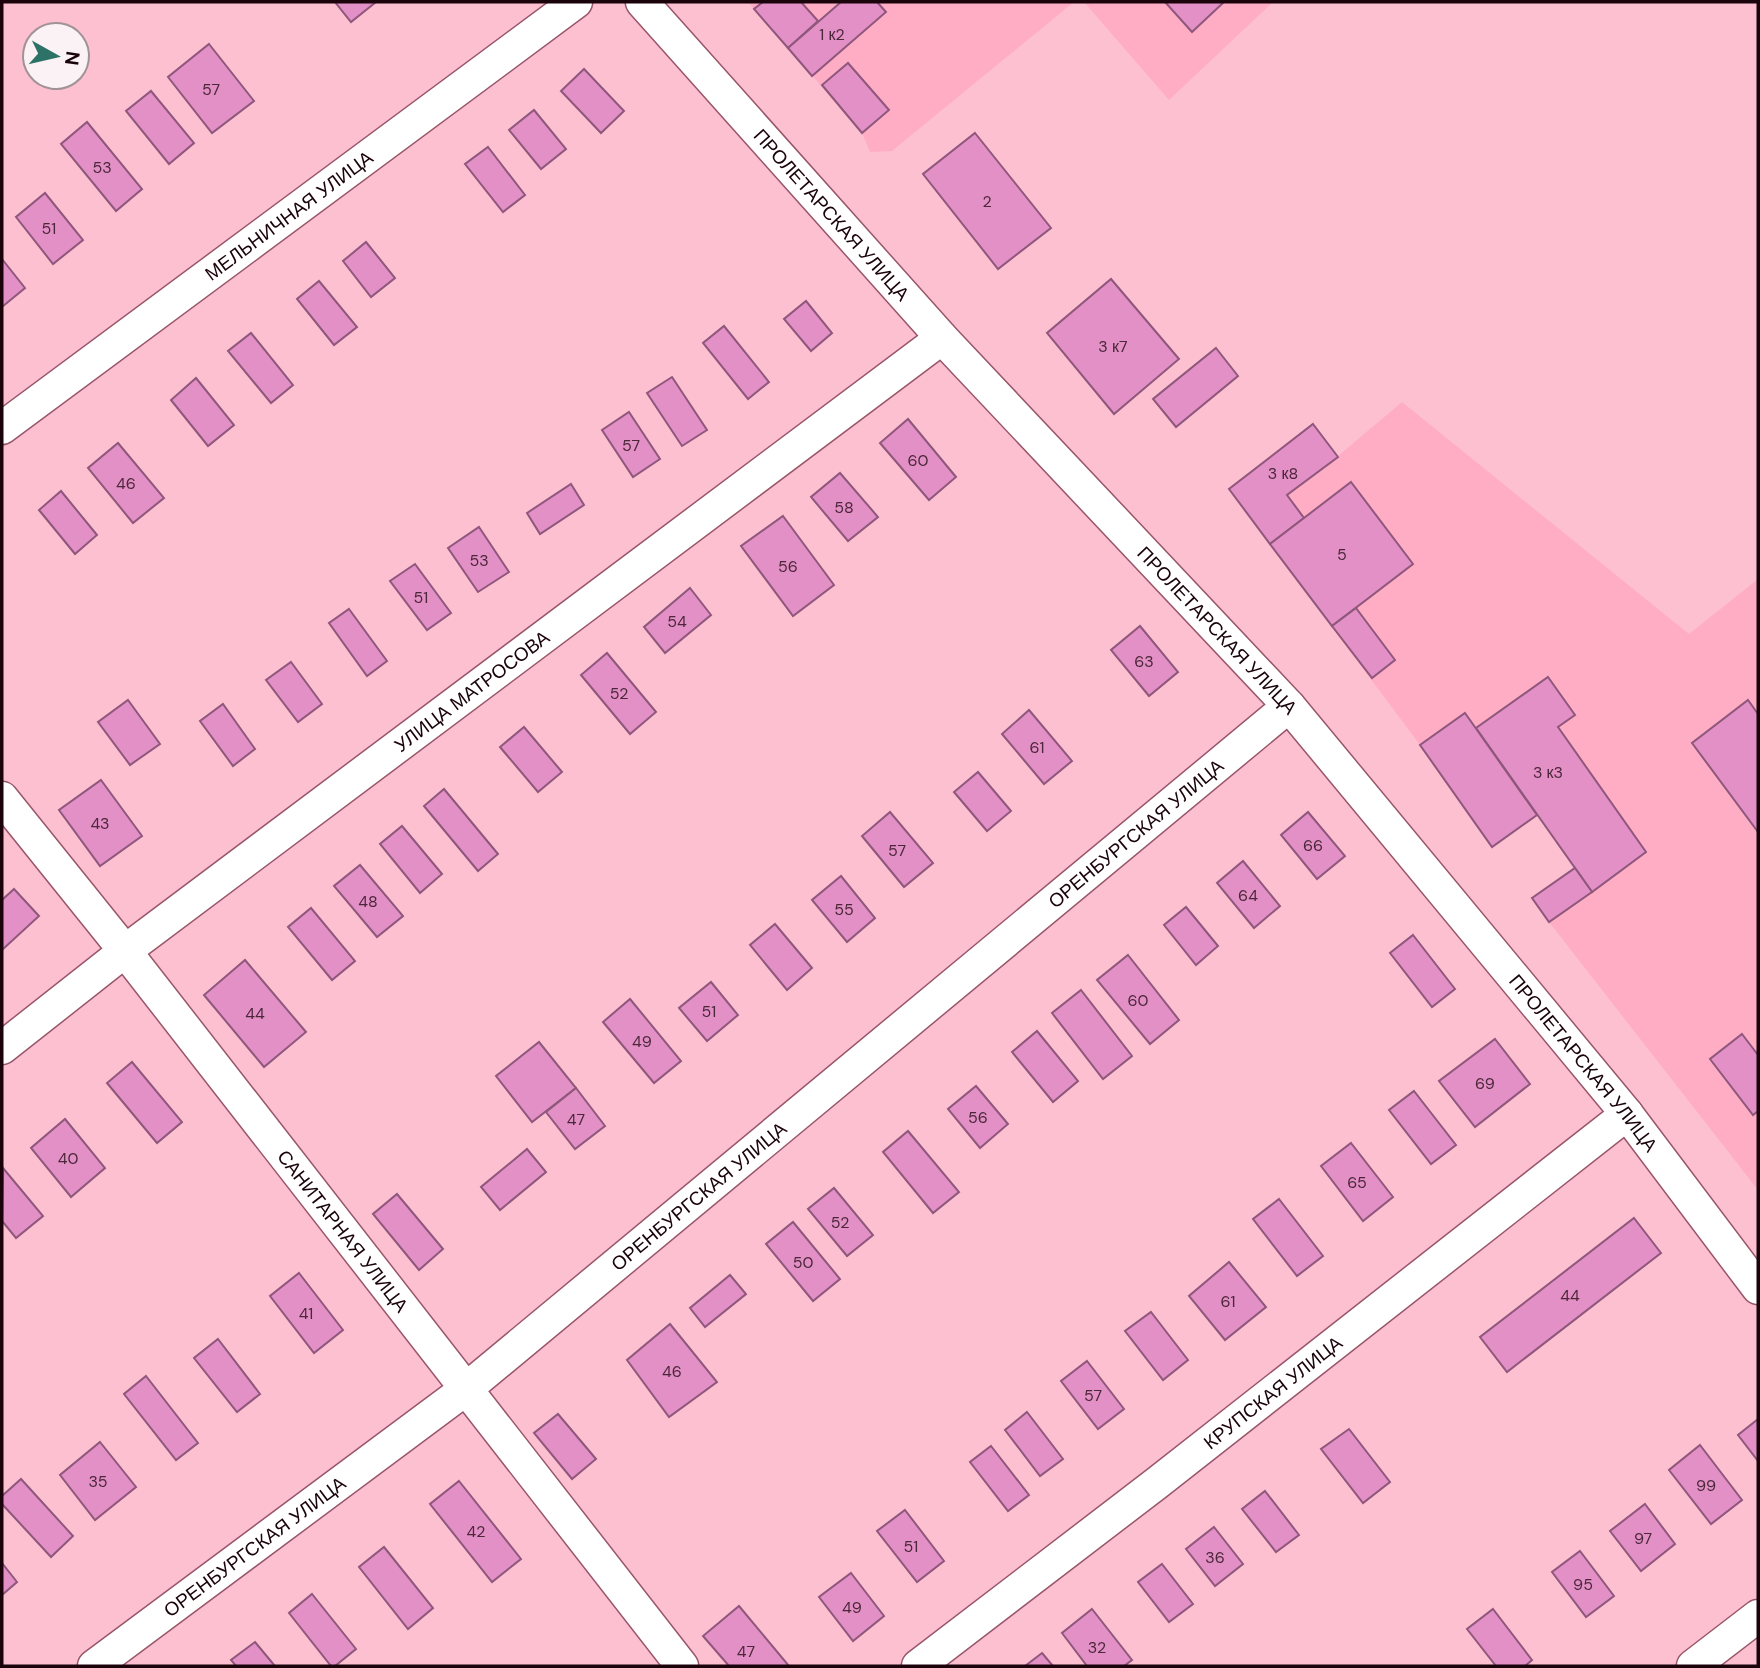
<svg xmlns="http://www.w3.org/2000/svg" width="1760" height="1668" font-family="'DM Sans',sans-serif">
<style>
.built{fill:#ffadc5}
.building{fill:#e290c6;stroke:#8f577c;stroke-width:2}
.lines{fill:none;stroke-linecap:round;stroke-linejoin:round}
.street-casing{stroke:#98566b;stroke-width:35}
.street{stroke:#fff;stroke-width:32}
.labels{text-anchor:middle;stroke-width:5;stroke-linejoin:round;paint-order:stroke}
.number-label{font-size:16px;fill:#4c2639}
.street-label{font-size:19px;fill:#1a030a;stroke:#faf2f4}
</style>
<rect width="100%" height="100%" fill="#fdc0d1"/>
<g class="built">
<path d="M748,2H1074L892,151L870,152L862,133Z"/>
<path d="M1084,2H1273L1169,100Z"/>
<path d="M1402,402L1689,634L1758,579V1190L1549,922L1646,852L1558,727L1547,678L1476,728L1465,714L1420,745L1229,489L1313,424L1338,456Z"/>
</g>
<g class="building">
<path d="M335,2H376L351,22Z"/>
<path d="M763,2H801L818,21L788,48L754,9Z"/>
<path d="M841,2H877L886,12L812,76L788,48Z"/>
<path d="M1165,2H1224L1192,32Z"/>
<path d="M209,44L254,101L212,133L168,77Z"/>
<path d="M848,63L889,110L862,133L822,85Z"/>
<path d="M584,69L624,111L601,133L561,91Z"/>
<path d="M151,91L194,143L169,164L126,111Z"/>
<path d="M534,110L566,149L541,169L509,130Z"/>
<path d="M87,122L142,189L116,211L61,144Z"/>
<path d="M975,133L1051,228L998,269L923,174Z"/>
<path d="M488,147L525,195L503,212L465,164Z"/>
<path d="M45,193L83,240L53,264L16,217Z"/>
<path d="M366,242L395,278L371,297L343,261Z"/>
<path d="M2,259L25,288L2,307Z"/>
<path d="M1111,279L1179,359L1114,414L1047,333Z"/>
<path d="M319,281L357,327L334,345L297,299Z"/>
<path d="M806,301L832,333L811,351L784,319Z"/>
<path d="M724,326L769,382L748,399L703,343Z"/>
<path d="M251,333L293,385L271,403L228,351Z"/>
<path d="M1216,348L1238,376L1176,427L1153,399Z"/>
<path d="M672,377L707,430L682,446L647,393Z"/>
<path d="M196,378L234,425L208,446L171,400Z"/>
<path d="M629,412L660,459L633,477L602,430Z"/>
<path d="M908,419L956,477L929,500L880,443Z"/>
<path d="M1313,424L1338,457L1287,495L1304,518L1270,544L1229,489Z"/>
<path d="M118,443L164,498L133,523L88,468Z"/>
<path d="M840,473L878,517L848,541L811,497Z"/>
<path d="M1351,482L1413,564L1332,626L1270,544Z"/>
<path d="M571,484L584,505L540,534L527,513Z"/>
<path d="M61,491L97,535L75,554L39,510Z"/>
<path d="M783,516L834,585L793,616L741,546Z"/>
<path d="M479,527L509,572L478,592L448,548Z"/>
<path d="M415,564L451,613L427,630L390,581Z"/>
<path d="M690,588L711,615L665,653L644,627Z"/>
<path d="M1356,608L1395,660L1372,678L1332,626Z"/>
<path d="M349,609L387,661L367,676L329,623Z"/>
<path d="M1140,626L1178,672L1149,696L1111,650Z"/>
<path d="M607,653L656,712L630,734L581,675Z"/>
<path d="M291,662L322,704L298,722L266,680Z"/>
<path d="M1548,677L1575,715L1558,727L1646,852L1592,892L1476,728Z"/>
<path d="M128,700L160,744L130,765L98,722Z"/>
<path d="M1748,700L1758,714V832L1692,743Z"/>
<path d="M223,704L255,749L233,766L200,721Z"/>
<path d="M1029,710L1072,761L1044,784L1002,734Z"/>
<path d="M1465,713L1537,815L1492,847L1420,745Z"/>
<path d="M524,727L562,772L538,792L500,747Z"/>
<path d="M978,772L1011,811L987,831L954,792Z"/>
<path d="M101,780L142,836L100,866L59,810Z"/>
<path d="M444,789L498,854L478,871L424,806Z"/>
<path d="M890,812L933,863L904,887L862,836Z"/>
<path d="M1308,812L1345,856L1317,879L1281,835Z"/>
<path d="M402,826L442,874L420,893L380,844Z"/>
<path d="M1243,861L1280,906L1254,928L1217,883Z"/>
<path d="M360,865L403,916L377,937L334,886Z"/>
<path d="M1575,868L1592,892L1549,922L1532,898Z"/>
<path d="M841,876L875,918L847,942L812,900Z"/>
<path d="M14,889L39,916L2,950V900Z"/>
<path d="M1186,907L1218,946L1196,965L1164,925Z"/>
<path d="M311,908L355,961L332,980L288,927Z"/>
<path d="M775,924L812,968L787,990L750,945Z"/>
<path d="M1413,935L1455,989L1432,1007L1390,953Z"/>
<path d="M1128,955L1179,1020L1150,1044L1097,980Z"/>
<path d="M245,960L306,1032L264,1067L204,995Z"/>
<path d="M711,982L738,1015L707,1041L679,1008Z"/>
<path d="M1081,990L1132,1056L1103,1079L1052,1013Z"/>
<path d="M630,999L681,1061L654,1083L603,1022Z"/>
<path d="M1037,1031L1078,1081L1053,1102L1012,1052Z"/>
<path d="M1742,1034L1758,1055V1111L1753,1115L1710,1059Z"/>
<path d="M1495,1039L1530,1084L1475,1127L1439,1081Z"/>
<path d="M539,1042L576,1088L532,1122L496,1076Z"/>
<path d="M132,1062L182,1122L157,1143L107,1083Z"/>
<path d="M976,1086L1008,1124L980,1148L948,1109Z"/>
<path d="M576,1088L605,1126L575,1149L546,1112Z"/>
<path d="M1414,1091L1456,1145L1431,1164L1389,1110Z"/>
<path d="M65,1119L105,1168L71,1197L31,1148Z"/>
<path d="M908,1131L959,1192L933,1213L883,1152Z"/>
<path d="M1351,1143L1393,1197L1363,1221L1321,1166Z"/>
<path d="M527,1149L546,1172L500,1210L481,1187Z"/>
<path d="M3,1168L43,1216L16,1238L2,1221Z"/>
<path d="M834,1188L873,1235L847,1256L808,1209Z"/>
<path d="M397,1194L443,1249L419,1270L373,1214Z"/>
<path d="M1279,1199L1323,1256L1297,1276L1253,1219Z"/>
<path d="M1634,1218L1661,1253L1507,1372L1480,1337Z"/>
<path d="M793,1222L840,1279L813,1301L766,1244Z"/>
<path d="M1229,1262L1266,1307L1225,1340L1189,1296Z"/>
<path d="M299,1273L343,1330L314,1353L270,1296Z"/>
<path d="M730,1275L746,1294L705,1327L690,1308Z"/>
<path d="M1151,1312L1188,1360L1163,1380L1125,1331Z"/>
<path d="M670,1324L717,1382L669,1417L627,1360Z"/>
<path d="M218,1339L260,1394L237,1412L194,1358Z"/>
<path d="M1087,1361L1124,1409L1098,1429L1061,1381Z"/>
<path d="M146,1376L198,1443L176,1460L124,1394Z"/>
<path d="M1027,1412L1063,1459L1040,1476L1005,1430Z"/>
<path d="M558,1414L596,1459L572,1479L534,1433Z"/>
<path d="M1758,1419V1461L1738,1435Z"/>
<path d="M1349,1429L1390,1482L1363,1503L1321,1449Z"/>
<path d="M100,1442L136,1487L95,1520L60,1475Z"/>
<path d="M1700,1445L1742,1500L1711,1524L1669,1470Z"/>
<path d="M991,1446L1029,1495L1008,1511L970,1462Z"/>
<path d="M21,1479L73,1536L51,1557L2,1504V1496Z"/>
<path d="M459,1481L521,1559L492,1582L430,1504Z"/>
<path d="M1265,1491L1299,1535L1276,1552L1242,1509Z"/>
<path d="M1645,1504L1675,1544L1641,1571L1610,1531Z"/>
<path d="M905,1510L944,1561L917,1582L877,1531Z"/>
<path d="M1214,1527L1243,1564L1215,1586L1186,1549Z"/>
<path d="M384,1547L433,1608L408,1629L359,1567Z"/>
<path d="M1580,1551L1614,1596L1586,1617L1552,1572Z"/>
<path d="M2,1563L17,1582L2,1595Z"/>
<path d="M1162,1564L1193,1604L1169,1622L1138,1582Z"/>
<path d="M851,1573L884,1616L853,1641L819,1597Z"/>
<path d="M312,1594L356,1649L335,1666H331L289,1613Z"/>
<path d="M739,1606L789,1666H729L703,1636Z"/>
<path d="M1092,1609L1132,1660L1124,1666H1087L1062,1633Z"/>
<path d="M1493,1609L1532,1660L1525,1666H1496L1467,1629Z"/>
<path d="M255,1642L275,1666H236L231,1660Z"/>
<path d="M1042,1653L1053,1666H1025Z"/>
</g>
<g class="lines">
<defs>
<g id="street">
<path id="s1" d="M642,2L942,338L1289,706L1627,1114L1758,1288"/>
<path id="s2" d="M2,428L576,2"/>
<path id="s3" d="M2,798L125,951L682,1666"/>
<path id="s4" d="M2,1048L125,951L942,338"/>
<path id="s5" d="M94,1666L466,1389L1289,706"/>
<path id="s6" d="M918,1666L1157,1483L1627,1114"/>
<path d="M1693,1666L1758,1616"/>
</g>
</defs>
<use href="#street" class="street-casing"/>
<use href="#street" class="street"/>
</g>
<g class="labels">
<g class="number-label">
<text x="832" y="40">1 к2</text>
<text x="211" y="95">57</text>
<text x="102" y="173">53</text>
<text x="987" y="207">2</text>
<text x="49" y="234">51</text>
<text x="1113" y="352">3 к7</text>
<text x="631" y="451">57</text>
<text x="918" y="466">60</text>
<text x="1283" y="479">3 к8</text>
<text x="126" y="489">46</text>
<text x="844" y="513">58</text>
<text x="1342" y="560">5</text>
<text x="479" y="566">53</text>
<text x="788" y="572">56</text>
<text x="421" y="603">51</text>
<text x="677" y="627">54</text>
<text x="1144" y="667">63</text>
<text x="619" y="699">52</text>
<text x="1037" y="753">61</text>
<text x="1548" y="778">3 к3</text>
<text x="100" y="829">43</text>
<text x="1313" y="851">66</text>
<text x="897" y="856">57</text>
<text x="1248" y="901">64</text>
<text x="368" y="907">48</text>
<text x="844" y="915">55</text>
<text x="1138" y="1006">60</text>
<text x="709" y="1017">51</text>
<text x="255" y="1019">44</text>
<text x="642" y="1047">49</text>
<text x="1485" y="1089">69</text>
<text x="978" y="1123">56</text>
<text x="576" y="1125">47</text>
<text x="68" y="1164">40</text>
<text x="1357" y="1188">65</text>
<text x="840" y="1228">52</text>
<text x="803" y="1268">50</text>
<text x="1570" y="1301">44</text>
<text x="1228" y="1307">61</text>
<text x="306" y="1319">41</text>
<text x="672" y="1377">46</text>
<text x="1093" y="1401">57</text>
<text x="98" y="1487">35</text>
<text x="1706" y="1491">99</text>
<text x="476" y="1537">42</text>
<text x="1643" y="1544">97</text>
<text x="911" y="1552">51</text>
<text x="1215" y="1563">36</text>
<text x="1583" y="1590">95</text>
<text x="852" y="1613">49</text>
<text x="1097" y="1653">32</text>
<text x="746" y="1657">47</text>
</g>
<g class="street-label">
<text dy="7" stroke="none"><textPath href="#s1" startOffset="285">ПРОЛЕТАРСКАЯ УЛИЦА</textPath></text>
<text dy="7" stroke="none"><textPath href="#s2" startOffset="357">МЕЛЬНИЧНАЯ УЛИЦА</textPath></text>
<text dy="7" stroke="none"><textPath href="#s1" startOffset="852">ПРОЛЕТАРСКАЯ УЛИЦА</textPath></text>
<text dy="7" stroke="none"><textPath href="#s4" startOffset="590">УЛИЦА МАТРОСОВА</textPath></text>
<text dy="7" stroke="none"><textPath href="#s5" startOffset="1334">ОРЕНБУРГСКАЯ УЛИЦА</textPath></text>
<text dy="7" stroke="none"><textPath href="#s1" startOffset="1419">ПРОЛЕТАРСКАЯ УЛИЦА</textPath></text>
<text dy="7" stroke="none"><textPath href="#s5" startOffset="766">ОРЕНБУРГСКАЯ УЛИЦА</textPath></text>
<text dy="7" stroke="none"><textPath href="#s3" startOffset="551">САНИТАРНАЯ УЛИЦА</textPath></text>
<text dy="7" stroke="none"><textPath href="#s6" startOffset="448">КРУПСКАЯ УЛИЦА</textPath></text>
<text dy="7" stroke="none"><textPath href="#s5" startOffset="200">ОРЕНБУРГСКАЯ УЛИЦА</textPath></text>
</g>
</g>
<rect width="1760" height="1668" fill="none" stroke="#1a030a" stroke-width="7"/>
<g transform="translate(56 56) rotate(98)"><circle r="33" fill="#faf2f4" stroke="#a09296" stroke-width="2"/>
<path d="M0-5L12 26L0 18L-12 26Z" fill="#2d7267"/>
<text y="-10" font-size="19" font-weight="bold" text-anchor="middle" fill="#1a030a">N</text>
</g>
</svg>
